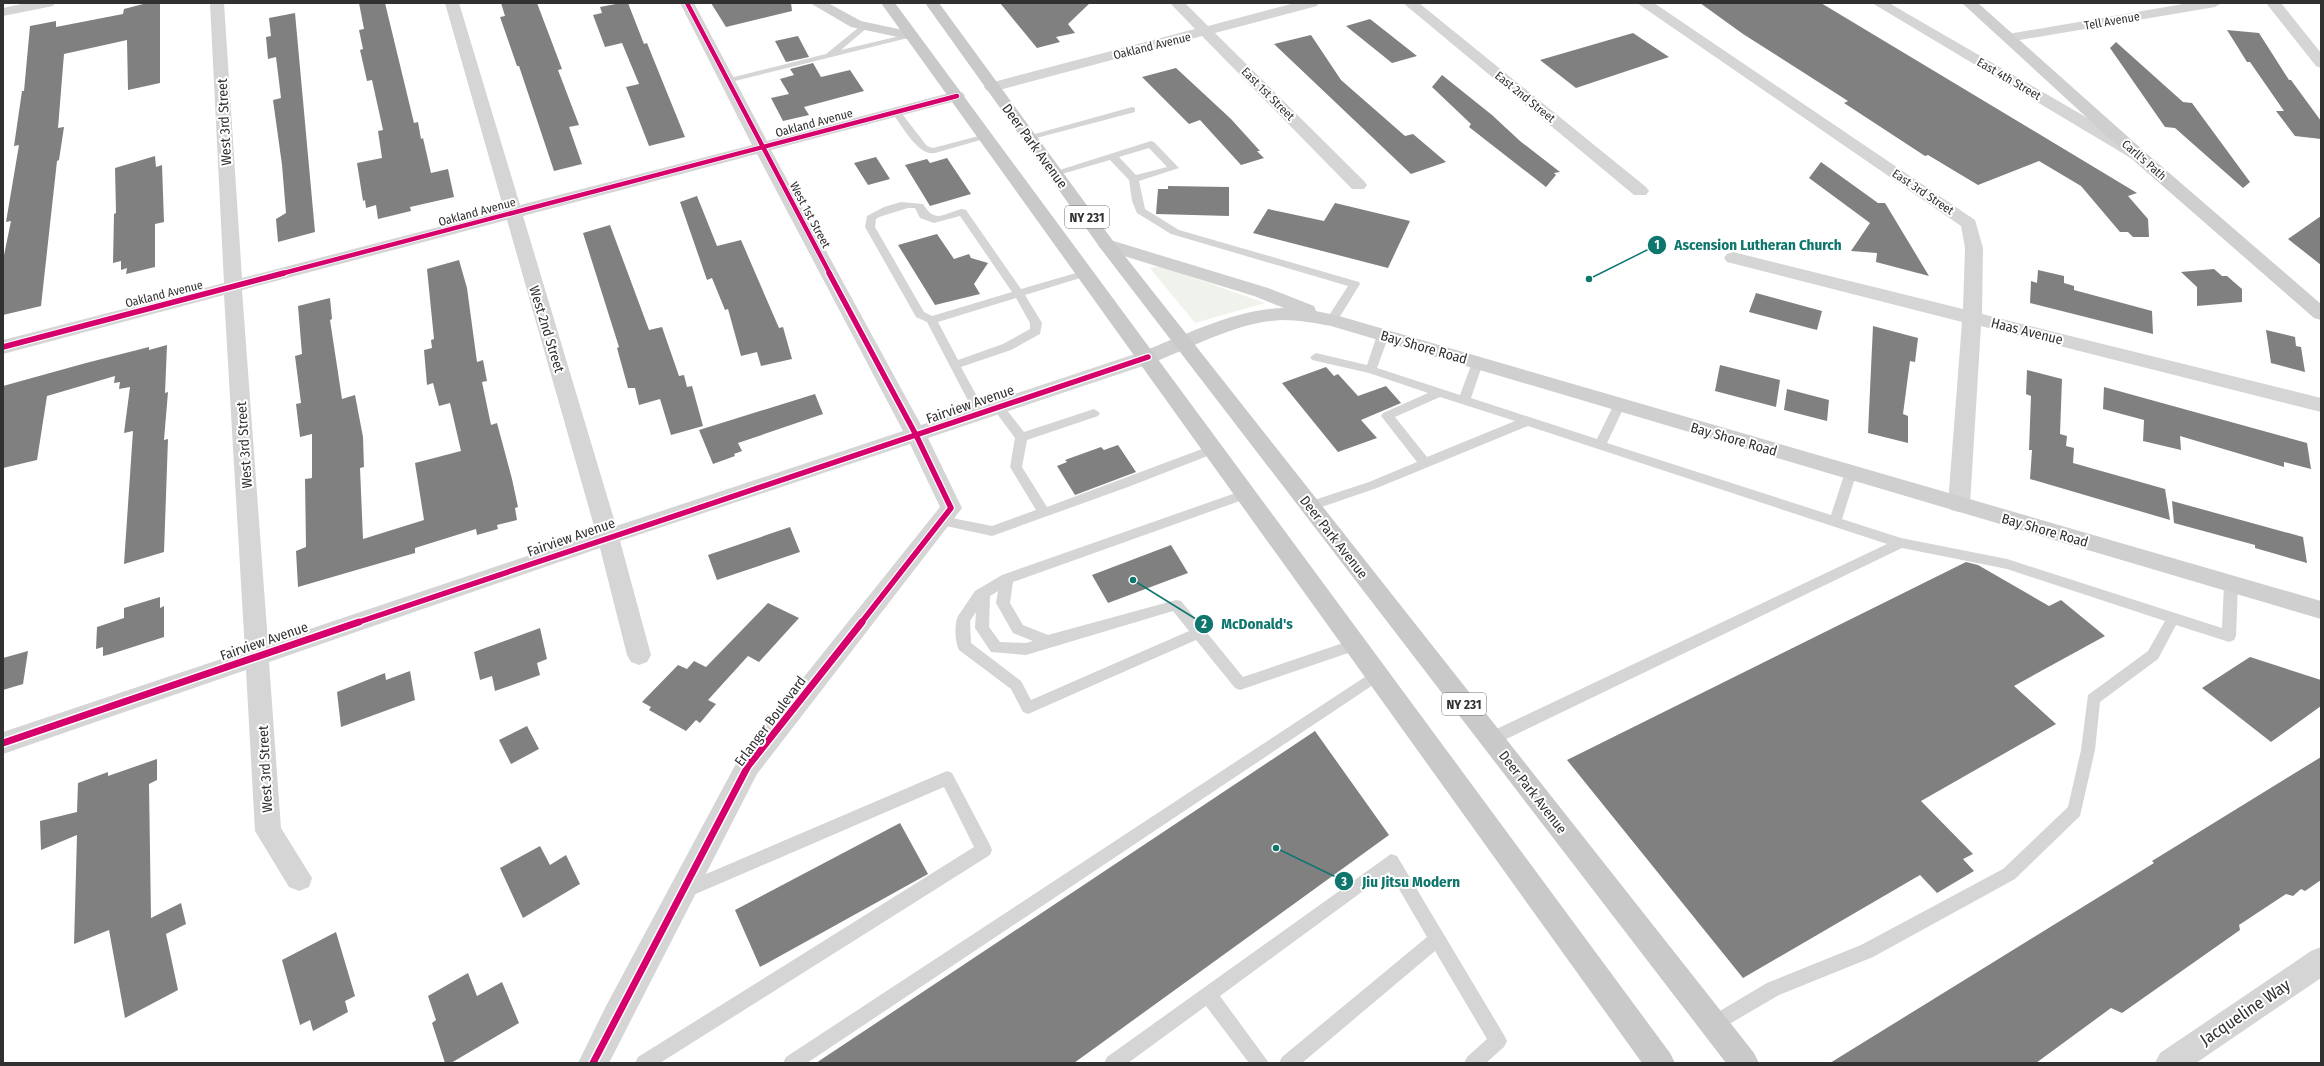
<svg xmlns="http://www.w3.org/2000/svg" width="2324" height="1066" font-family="'Fira Sans Condensed',sans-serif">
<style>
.green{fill:#f0f3ec}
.building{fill:#808080}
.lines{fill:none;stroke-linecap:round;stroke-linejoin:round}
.lane{fill:#d5d5d5;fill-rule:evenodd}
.street{fill:#d5d5d5;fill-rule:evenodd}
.secondary{fill:#cfcfcf;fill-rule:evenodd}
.primary{fill:#c9c9c9;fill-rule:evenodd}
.cycleway-far2-casing{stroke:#fff;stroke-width:6}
.cycleway-far1-casing{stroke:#fff;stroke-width:8}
.cycleway-casing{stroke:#fff;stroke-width:10}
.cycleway-far2{stroke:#d6006c;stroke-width:4.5}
.cycleway-far1{stroke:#d6006c;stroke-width:5.5}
.cycleway{stroke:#d6006c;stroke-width:7}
.labels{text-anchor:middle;stroke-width:4;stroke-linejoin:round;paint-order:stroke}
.far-street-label{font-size:12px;fill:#313131;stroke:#fff}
.shield{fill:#fff;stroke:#6f6f6f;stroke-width:1}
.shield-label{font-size:13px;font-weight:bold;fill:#313131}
.street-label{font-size:14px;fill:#313131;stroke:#fff}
.near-street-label{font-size:17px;fill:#313131;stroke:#fff}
.leader{fill:none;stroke:#0f766e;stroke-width:1.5}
.callout-dot{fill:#0f766e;stroke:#fff;stroke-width:1.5}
.mark-label{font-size:12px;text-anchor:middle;font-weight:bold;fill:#fff}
.callout-label{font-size:15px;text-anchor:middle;font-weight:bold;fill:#0f766e;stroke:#fff;stroke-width:4;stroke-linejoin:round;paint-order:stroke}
</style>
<rect width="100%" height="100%" fill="#fff"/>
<path class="green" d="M1161,266L1265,303L1195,323L1150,268Z"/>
<g class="building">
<path d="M147,3H160V83L128,90L127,40L64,54L58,128L64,127L59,160L57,161L41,306L3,315V260L11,221L6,222L19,145L14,146L22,91H24L30,26L56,21V27L123,14L124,9Z"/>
<path d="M359,3H385L414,123L418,122L421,139L423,138L431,173L448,169L454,197L410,207L411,211L378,219L376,205L366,208L365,200L363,201L357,163L382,158L378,131L383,130L372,80L367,81L360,50L363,49L359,30L364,29Z"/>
<path d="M501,3H537L562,69L558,70L579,125L569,127L582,164L554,171L519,66H517L500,17L505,16Z"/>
<path d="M621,3H628L644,44L647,43L653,58L685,137L649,146L626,87L639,84L622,43L605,47L593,15L602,13L600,7Z"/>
<path d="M711,3H791L792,11L726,27Z"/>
<path d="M1000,3H1090L1068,24L1075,33L1056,37L1060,42L1037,48Z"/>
<path d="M1700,3H1821L2137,193L2128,196L2148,219L2149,237H2133L2128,232H2120L2081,186L2039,161L1978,185L1928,155L1925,156L1844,103L1848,101L1743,34Z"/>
<path d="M295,13L315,232L278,242L276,219L286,213L282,165L273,100L281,98L276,57L268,59L266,37L271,36L269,18Z"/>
<path d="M1370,19L1417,56L1392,63L1346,26Z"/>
<path d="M2227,30L2259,33L2289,80H2291L2321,121V139L2295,136L2276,111H2284L2250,62H2247Z"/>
<path d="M1633,33L1669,57L1576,88L1540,60Z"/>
<path d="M1311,35L1341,80L1405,136L1413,134L1446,162L1411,174L1274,44Z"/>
<path d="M798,36L809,57L786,62L775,41Z"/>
<path d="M2116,42L2183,102L2192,103L2250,182L2243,188L2175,128L2165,127L2110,48Z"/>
<path d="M813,63L821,77L850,70L864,91L804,107L809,115L783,121L771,98L789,94L780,79L794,75L790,69Z"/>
<path d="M1176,68L1231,119L1260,151H1257L1264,158L1241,165L1200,120L1189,124L1142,77Z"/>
<path d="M1442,75L1492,115L1520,141L1560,172L1554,173L1556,175L1546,187L1469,127L1471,124L1432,87Z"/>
<path d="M155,156L156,167L162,165L164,222L155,224V267L126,274L127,268L121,270V261L113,263L114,214L116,213L115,168Z"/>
<path d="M876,157L890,179L868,185L854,163Z"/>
<path d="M947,158L971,194L930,206L905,165L927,159L930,163Z"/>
<path d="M1821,162L1878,203H1885L1929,276L1876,262L1877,253L1851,251L1870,223L1809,178Z"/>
<path d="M1168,186L1229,187V216L1156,214L1158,189H1168Z"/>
<path d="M697,196L717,246L741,240L779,328L783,327L792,359L761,366L757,352L741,356L728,309L725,310L712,278L707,280L680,202Z"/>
<path d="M1335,203L1410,221L1388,268L1253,233L1268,209L1324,221Z"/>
<path d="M2321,216V265L2288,239Z"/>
<path d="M610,225L649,330L662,327L679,376L684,375L687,387L692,386L703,426L671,435L660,399L639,405L635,388H628L617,348L619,347L583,233Z"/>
<path d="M937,234L954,259L969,254L971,258L988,263L974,284L980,294L935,305L898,245Z"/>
<path d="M459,260L467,288L477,362L483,360L487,381L482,382L491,425L497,423L512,479L518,507L515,508L517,520L497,525L498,529L477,535L476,529L415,548V553L298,587L296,551L306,547L305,479L312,478V434L300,437L296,404L301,403L295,356L302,354L298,306L330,298L332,319L330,320L342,399L355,395L363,437L364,467L360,468L363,539L424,520L415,463L461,451L450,403L439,406L433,383L427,385L424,350L432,348L431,340L434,339L427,269Z"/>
<path d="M2214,269L2222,276H2227L2242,289V302L2197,306V287L2181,272Z"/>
<path d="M2038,270L2064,276V283L2074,286V290L2152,311L2153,334L2030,303L2031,281L2037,283Z"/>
<path d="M1756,293L1822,311L1817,330L1749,312Z"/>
<path d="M1873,326L1918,338L1915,362L1910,361L1903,414L1908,416V443L1868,433Z"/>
<path d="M2266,330L2295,337L2296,346L2301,347L2305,372L2271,363Z"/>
<path d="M167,345L165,393L168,392L164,440L168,439L164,552L124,564L133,431L124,433L130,387L119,389L120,382L114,383L115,376L47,396L37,460L3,468V386L86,363L149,347V350Z"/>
<path d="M1720,365L1780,380L1776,407L1715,391Z"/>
<path d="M1326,367L1334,376L1338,374L1358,396L1386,386L1401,403L1361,420L1377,438L1338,452L1282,383Z"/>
<path d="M2027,370L2062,379L2060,434L2067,436L2066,446L2074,448L2073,463L2165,489L2170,520L2030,479L2032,450H2029L2031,396L2026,394Z"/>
<path d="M2104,387L2307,443L2311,469L2284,462V467L2180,436L2181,450L2143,441L2144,420L2103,409Z"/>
<path d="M1787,389L1829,400L1827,421L1784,410Z"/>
<path d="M815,394L823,414L738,443L742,451L734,454L735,456L713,464L699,430Z"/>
<path d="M1118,445L1136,472L1075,495L1057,466L1067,462L1065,460L1101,447L1104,450Z"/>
<path d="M2172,501L2303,537L2307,563L2255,548V545L2174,523Z"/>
<path d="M790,527L800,552L717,580L708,555Z"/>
<path d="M1171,545L1188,573L1108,603L1092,575Z"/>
<path d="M1966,562L1978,565L2049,606L2061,600L2105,636L2014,686L2056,724L1921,801L1973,854L1963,859L1974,871L1937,893L1920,875L1743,978L1567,760Z"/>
<path d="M160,597V608L164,606V637L111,654L103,656V647L96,649L97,627L124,618V608Z"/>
<path d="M768,603L799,618L759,662L748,656L708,700L716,704L700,723L696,720L686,731L649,710L651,707L642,702L678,665L687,669L694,661L706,667Z"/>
<path d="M540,628L547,659L537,663L540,675L495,691L492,676L480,680L474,652Z"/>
<path d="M28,651L23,684L3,690V658Z"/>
<path d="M2250,657L2321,680V706L2271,742L2202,688Z"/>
<path d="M410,671L415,700L341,727L337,692L385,673L386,680Z"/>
<path d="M527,726L539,749L511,764L499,740Z"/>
<path d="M1315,731L1389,835L1074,1063H816Z"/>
<path d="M2321,757V880L2305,891L2301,889L2293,896L2286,894L2239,925L2240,930L2122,1013L2111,1008L2036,1063H1830L2154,863L2152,861Z"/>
<path d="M157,759V780L149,784L151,918L181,903L186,924L166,934L178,990L125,1018L109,930L74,944L77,835L41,850L40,821L77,812L78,783L108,772V776Z"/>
<path d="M900,823L928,874L760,967L735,910Z"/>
<path d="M540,846L550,865L566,855L580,884L523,918L500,868Z"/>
<path d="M336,932L355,996L345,1001L348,1012L313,1031L310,1020L300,1025L282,960Z"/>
<path d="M468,973L477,996L502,982L519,1023L451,1063H445L432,1023L436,1020L428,996Z"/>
</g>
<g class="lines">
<g class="lane">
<path d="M864,23L868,26L867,28L841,50L912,33L916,36L727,83L722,80L826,54Z"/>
<path d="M1132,107L1135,108V112L1029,140L1024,137Z"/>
<path d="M896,109L899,110L927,146L933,148L986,134L991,137L935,153C919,157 902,126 893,114L891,112Z"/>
<path d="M1151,141L1154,142L1179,168L1139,181L1145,209L1179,230L1359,282L1360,284L1336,323L1332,324L1326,320L1348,286L1171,234L1137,213L1132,201L1129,180L1110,160L1055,176L1050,173ZM1149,148L1167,167L1136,175L1119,157Z"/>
<path d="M901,202L923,204C936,224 941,214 962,209L966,210L1021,289L1086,270L1091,273L1090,275L1025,295L1042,323L1040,334L1011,350L961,367L986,413L984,416H976L927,322L916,317L865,227L867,216L884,207ZM908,208H915L920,218L934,223L960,216L1012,292L932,316L924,312L875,227L876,219L879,217ZM1016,298L1030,323V329L1003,344L958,360L938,322Z"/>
<path d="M1383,331L1389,335L1377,368L1460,395L1473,360H1481L1483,363L1471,398L1597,439L1615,402H1623L1625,405L1607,443L1831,515L1845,472L1851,467L1855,469L1857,472L1842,519L1901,538L2007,559L2222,628L2224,584L2226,580H2236L2238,584L2236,636L2234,640L2229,642L2176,625L2158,659L2100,702L2095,750L2080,816L2015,879L1873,957L1779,995L1714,1033L1708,1030L1705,1024L1708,1018L1767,983L1861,945L2003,869L2068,807L2081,750L2088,695L2148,651L2165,621L2007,569L1902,548L1496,744L1491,745L1486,744L1484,739L1486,734L1887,544L1528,426L1377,488L1310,511L1305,509L1304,506L1305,503L1369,482L1417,462L1381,416L1383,413L1428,393L1369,373L1312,360L1310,357L1316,353L1367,365L1377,335ZM1440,397L1515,421L1427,457L1395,417Z"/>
<path d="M998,403L1002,404L1024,432L1094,409L1100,413L1098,416L1027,440L1022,467L1047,507L1210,446H1218L1220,449L1218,452L1128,487L992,536L937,524L936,521L942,516L992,526L1036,510L1010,467L1015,438L992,407Z"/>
<path d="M1247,489L1251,491L1253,494L1251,497L1013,582L1010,603L1023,625L1048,635L1176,600L1181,601L1243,677L1355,639L1360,641L1362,645L1360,649L1240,690L1235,688L1196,640L1028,714L1023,712L1011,689L959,650C955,642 954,624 958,616L975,591L1002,575ZM998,591L996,603L1013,633L1033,641L1026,643L1000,642L989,627L990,596ZM1173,611L1189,631L1031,700L1021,681L971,643L970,621L976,612L975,628L991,652L1026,655Z"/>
<path d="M1377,669L1382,671L1384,675L1382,679L807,1063H783L786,1057Z"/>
<path d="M947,771L952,773L990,845L992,850L990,855L660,1063H635L638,1057L974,847L944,787L684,899L678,896L676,891L678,886Z"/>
<path d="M1391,854L1397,856L1504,1035L1507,1041L1504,1047L1486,1063H1464L1467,1057L1487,1039L1435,951L1302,1063H1279L1282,1057L1427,937L1389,872L1220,996L1269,1063H1249L1206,1006L1128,1063H1104L1107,1057Z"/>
</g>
<g class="street">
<path d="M26,3H55L53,6L3,16V8Z"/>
<path d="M210,3H224L242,278L504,210L445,3H459L520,205L752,145L680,3H694L767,141L957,91L963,93L965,96L963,99L771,150L921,425L1141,352L1148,350L1155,352L1158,357L1155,362L928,438L962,508L757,774L609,1063H578L606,1006L739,758L940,507L910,444L620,541L651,655L647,662L639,665L631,662L627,655L600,548L269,662L281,828L312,878L309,887L299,891L289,887L255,831L246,670L3,754V732L245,651L224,295L3,354V340L224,283ZM757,154L903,431L616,526L523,216ZM507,220L596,533L268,643L242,290Z"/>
<path d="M1170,3H1185L1208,26L1295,3H1319L1317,6L1215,33L1364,181L1367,185L1364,189H1352L1202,36L992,92L986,90L984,87L986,84L1195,29Z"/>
<path d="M1403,3H1419L1646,187L1649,191L1646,195H1634Z"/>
<path d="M1637,3H1654L1975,220L1983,248L1982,314L2321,398V412L1981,326L1970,504L1967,510L1959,512L1951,510L1948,504L1962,322L1727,262L1724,258L1727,254L1733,252L1963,309L1965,248L1961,226Z"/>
<path d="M1872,3H1889L2141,149L2143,153L2141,157H2129Z"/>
<path d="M2189,3H2222L2215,7L2008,42L2001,38L2008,34Z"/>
<path d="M2266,3H2281L2321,53V68L2316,66Z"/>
<path d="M2321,947V978L2196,1063H2155L2160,1053L2311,951Z"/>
</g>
<g class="secondary">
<path d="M810,3H828L861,21L917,33L919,36L912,40L851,27Z"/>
<path d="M1962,3H1978L2145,152L2321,304V320L2314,318L2133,160Z"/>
<path d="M1107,239L1268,288L1314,306L1316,311L1339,316L2321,601V619L1331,326C1315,323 1298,320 1282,320C1238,322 1195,346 1155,362L1148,364L1141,362L1138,357L1141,352C1186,335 1234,309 1284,308L1254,296L1101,249L1098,245L1101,241Z"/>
</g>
<g class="primary">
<path d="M881,3H895L1670,1053L1675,1063H1642Z"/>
<path d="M925,3H939L1113,241L1754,1053L1759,1063H1726L1101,249Z"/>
</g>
<defs>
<g id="cycleway-far2">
<path d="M687,3L830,274"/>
<path d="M280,274L957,96"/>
</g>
<g id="cycleway-far1">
<path d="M829,273L916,435L951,508L861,623"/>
<path d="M3,347L284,273"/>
<path d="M356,623L1148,357"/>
</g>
<g id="cycleway">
<path d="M3,743L359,622"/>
<path d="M593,1063L748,766L862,622"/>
</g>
</defs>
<use href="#cycleway-far2" class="cycleway-far2-casing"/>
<use href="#cycleway-far1" class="cycleway-far1-casing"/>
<use href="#cycleway" class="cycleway-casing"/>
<use href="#cycleway-far2" class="cycleway-far2"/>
<use href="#cycleway-far1" class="cycleway-far1"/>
<use href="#cycleway" class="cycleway"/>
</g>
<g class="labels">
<g class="far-street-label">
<text transform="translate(2112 21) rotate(-10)" y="4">Tell Avenue</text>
<text transform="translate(1152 46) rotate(-14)" y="4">Oakland Avenue</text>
<text transform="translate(2009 79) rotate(30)" y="4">East 4th Street</text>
<text transform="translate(1268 94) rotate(45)" y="4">East 1st Street</text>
<text transform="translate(1525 97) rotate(39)" y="4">East 2nd Street</text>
<text transform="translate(814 123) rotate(-15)" y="4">Oakland Avenue</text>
<text transform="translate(2144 160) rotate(41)" y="4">Carll's Path</text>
<text transform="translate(1923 192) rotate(34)" y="4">East 3rd Street</text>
<text transform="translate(477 212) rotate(-15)" y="4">Oakland Avenue</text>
<text transform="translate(810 215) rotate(62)" y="4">West 1st Street</text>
<text transform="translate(164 294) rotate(-14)" y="4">Oakland Avenue</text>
</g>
<g class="shield">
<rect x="1065" y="206" width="44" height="22" rx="3"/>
<rect x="1442" y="693" width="44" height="22" rx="3"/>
</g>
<g class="shield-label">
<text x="1087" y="222">NY 231</text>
<text x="1464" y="709">NY 231</text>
</g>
<g class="street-label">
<text transform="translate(224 122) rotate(-93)" y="5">West 3rd Street</text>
<text transform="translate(1035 146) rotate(54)" y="5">Deer Park Avenue</text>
<text transform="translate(547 329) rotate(73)" y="5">West 2nd Street</text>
<text transform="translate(2027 331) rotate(14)" y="5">Haas Avenue</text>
<text transform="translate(1424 347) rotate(16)" y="5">Bay Shore Road</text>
<text transform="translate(970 404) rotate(-19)" y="5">Fairview Avenue</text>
<text transform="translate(1734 439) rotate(16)" y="5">Bay Shore Road</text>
<text transform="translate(244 445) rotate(-94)" y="5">West 3rd Street</text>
<text transform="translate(2045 530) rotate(16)" y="5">Bay Shore Road</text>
<text transform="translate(571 537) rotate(-19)" y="5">Fairview Avenue</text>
<text transform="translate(1334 537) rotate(52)" y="5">Deer Park Avenue</text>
<text transform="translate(264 641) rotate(-19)" y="5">Fairview Avenue</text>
<text transform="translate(770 721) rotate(-53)" y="5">Erlanger Boulevard</text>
<text transform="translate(265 769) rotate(-93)" y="5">West 3rd Street</text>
<text transform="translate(1533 792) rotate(52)" y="5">Deer Park Avenue</text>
</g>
<g class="near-street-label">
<text transform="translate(2245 1012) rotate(-34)" y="6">Jacqueline Way</text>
</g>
</g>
<path class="leader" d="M1589 279L1657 245M1133 580L1204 624M1276 848L1344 881"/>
<g class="callout-dot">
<circle cx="1589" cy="279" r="4"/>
<circle cx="1133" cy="580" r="4"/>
<circle cx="1276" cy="848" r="4"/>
<circle cx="1657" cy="245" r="10"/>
<circle cx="1204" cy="624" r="10"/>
<circle cx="1344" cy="881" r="10"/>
</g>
<g class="mark-label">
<text x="1657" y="249">1</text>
<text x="1204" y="628">2</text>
<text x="1344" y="886">3</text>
</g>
<g class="callout-label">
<text x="1758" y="250">Ascension Lutheran Church</text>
<text x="1257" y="629">McDonald's</text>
<text x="1411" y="887">Jiu Jitsu Modern</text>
</g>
<rect width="2324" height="1066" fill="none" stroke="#313131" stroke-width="8"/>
</svg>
